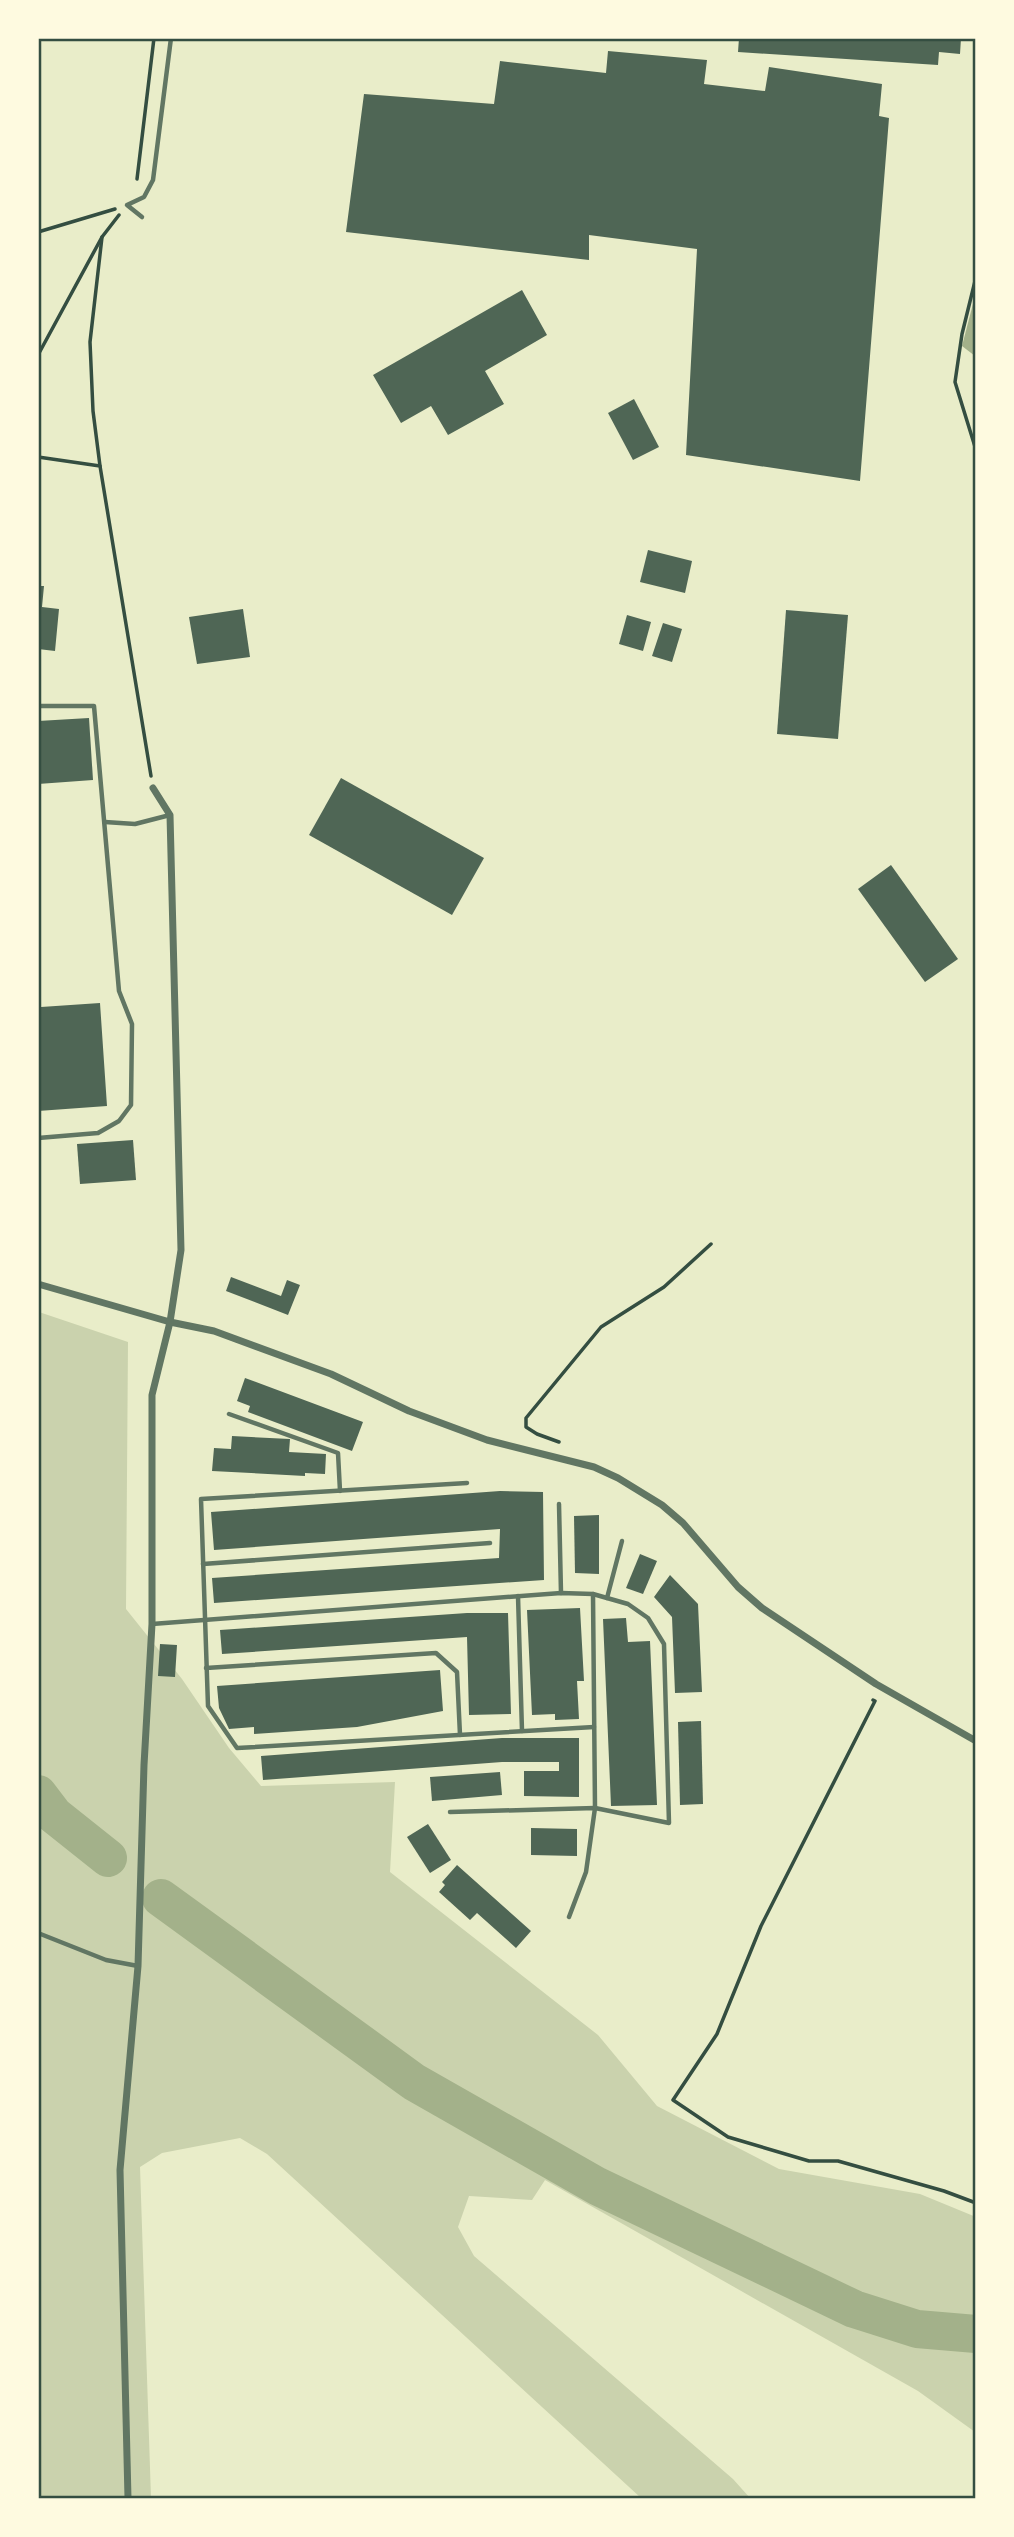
<svg xmlns="http://www.w3.org/2000/svg" width="1014" height="2537" font-family="'Libre Baskerville',serif">
<style>
.green{fill:#cad2ad}
.water{fill:#a3b18a}
.lines{fill:none;stroke-linecap:round;stroke-linejoin:round}
.river{stroke:#a3b18a;stroke-width:38}
.building{fill:#4f6655}
.path{stroke:#344e41;stroke-width:3.5}
.service{stroke:#617663;stroke-width:4.5}
.minor{stroke:#617663;stroke-width:7}
.neatline{fill:none;stroke:#344e41;stroke-width:2.5}
</style>
<rect width="100%" height="100%" fill="#e9edc9"/>
<path class="green" d="M39,1312L128,1342L126,1609L182,1679L229,1748L261,1786L395,1782L390,1872L598,2035L657,2106L779,2169L920,2194L976,2217L975,2432L918,2391L545,2180L532,2200L469,2196L458,2227L474,2256L733,2479L750,2498H641L267,2154L240,2138L162,2153L140,2167L151,2498H39Z"/>
<path class="water" d="M975,296V356L962,346Z"/>
<g class="lines">
<g class="river">
<path d="M38,1794L54,1815L108,1858"/>
<path d="M161,1898L414,2082L597,2186L854,2309L917,2329L976,2334"/>
</g>
</g>
<g class="building">
<path d="M739,38H961L960,54L939,52L938,65L738,52Z"/>
<path d="M608,51L707,60L704,84L765,91L769,67L882,84L879,116L889,118L860,481L686,455L697,249L589,235V260L346,232L364,94L494,104L500,61L606,73Z"/>
<path d="M522,290L547,335L485,371L504,404L448,435L431,406L401,423L373,375Z"/>
<path d="M634,399L659,447L633,460L608,413Z"/>
<path d="M648,550L692,561L685,593L640,582Z"/>
<path d="M38,586H44L42,607L59,609L55,651L38,649Z"/>
<path d="M243,609L250,657L197,664L189,617Z"/>
<path d="M786,610L848,615L838,739L777,734Z"/>
<path d="M627,615L651,622L643,651L619,644Z"/>
<path d="M663,623L682,629L672,662L652,656Z"/>
<path d="M89,718L93,780L38,784V721Z"/>
<path d="M341,778L484,858L452,915L309,835Z"/>
<path d="M891,865L958,959L925,982L858,889Z"/>
<path d="M38,994H41V1007L100,1003L107,1106L38,1111Z"/>
<path d="M133,1140L136,1180L80,1184L77,1144Z"/>
<path d="M231,1277L281,1296L287,1280L300,1285L288,1315L226,1291Z"/>
<path d="M245,1378L363,1422L352,1451L248,1412L250,1406L237,1401Z"/>
<path d="M232,1436L290,1439L289,1452L326,1454L325,1474L305,1473V1476L212,1471L214,1448L231,1449Z"/>
<path d="M500,1491L543,1492L544,1580L214,1603L212,1578L499,1558L500,1529L214,1550L211,1512Z"/>
<path d="M599,1515V1574L575,1573L574,1516Z"/>
<path d="M640,1554L657,1561L643,1594L626,1588Z"/>
<path d="M670,1575L698,1604L702,1692L675,1693L672,1617L654,1597Z"/>
<path d="M580,1608L584,1681H577L579,1719L555,1720V1714L532,1715L527,1610Z"/>
<path d="M467,1613H508L511,1714L469,1715L467,1637L222,1654L220,1630Z"/>
<path d="M626,1618L628,1642L650,1641L657,1805L611,1806L603,1619Z"/>
<path d="M160,1644L177,1645L175,1677L158,1676Z"/>
<path d="M440,1670L443,1711L357,1727L254,1734V1727L229,1729L219,1708L217,1686Z"/>
<path d="M701,1721L703,1804L680,1805L678,1722Z"/>
<path d="M502,1738H579V1797L524,1796V1771H559V1762H502L263,1780L261,1756Z"/>
<path d="M500,1772L502,1795L432,1801L430,1777Z"/>
<path d="M428,1824L451,1860L430,1873L407,1837Z"/>
<path d="M531,1828L577,1829V1856L531,1855Z"/>
<path d="M457,1865L531,1931L516,1948L477,1913L470,1920L439,1892L445,1885L442,1882Z"/>
</g>
<g class="lines">
<g class="path">
<path d="M137,179L154,38"/>
<path d="M38,232L115,209"/>
<path d="M976,277L962,334L955,382L976,450"/>
<path d="M38,355L102,237L119,215"/>
<path d="M38,457L100,466L151,776"/>
<path d="M100,466L93,411L90,342L102,237"/>
<path d="M559,1442L537,1434L526,1427V1418L601,1327L664,1287L711,1244"/>
<path d="M873,1700L875,1701L761,1926L717,2034L673,2100L728,2137L809,2161H838L944,2191L976,2203"/>
</g>
<g class="service">
<path d="M142,217L127,205L144,197L153,180L171,38"/>
<path d="M38,706H94L119,991L132,1024L131,1105L119,1121L98,1133L38,1138"/>
<path d="M105,822L135,824L170,815"/>
<path d="M229,1414L338,1453L340,1491"/>
<path d="M467,1483L201,1499L208,1706L237,1748L594,1727"/>
<path d="M559,1504L561,1593"/>
<path d="M203,1564L490,1543"/>
<path d="M518,1596L522,1731"/>
<path d="M607,1598L622,1541"/>
<path d="M152,1624L561,1593L593,1594L628,1604L648,1618L664,1644L669,1823L595,1808L450,1812"/>
<path d="M206,1668L436,1653L457,1672L460,1735"/>
<path d="M569,1917L586,1872L595,1808L593,1594"/>
<path d="M38,1933L106,1960L138,1966"/>
</g>
<g class="minor">
<path d="M38,1284L170,1322L214,1331L331,1374L409,1411L487,1440L594,1467L618,1478L662,1505L683,1523L738,1587L762,1608L876,1684L976,1741"/>
<path d="M128,2498L120,2170L138,1966L144,1765L152,1624V1395L170,1322L181,1250L170,815L153,788"/>
</g>
</g>
<rect width="1014" height="2537" fill="none" stroke="#fefae0" stroke-width="80"/>
<rect x="40" y="40" width="934" height="2457" class="neatline"/>
</svg>
